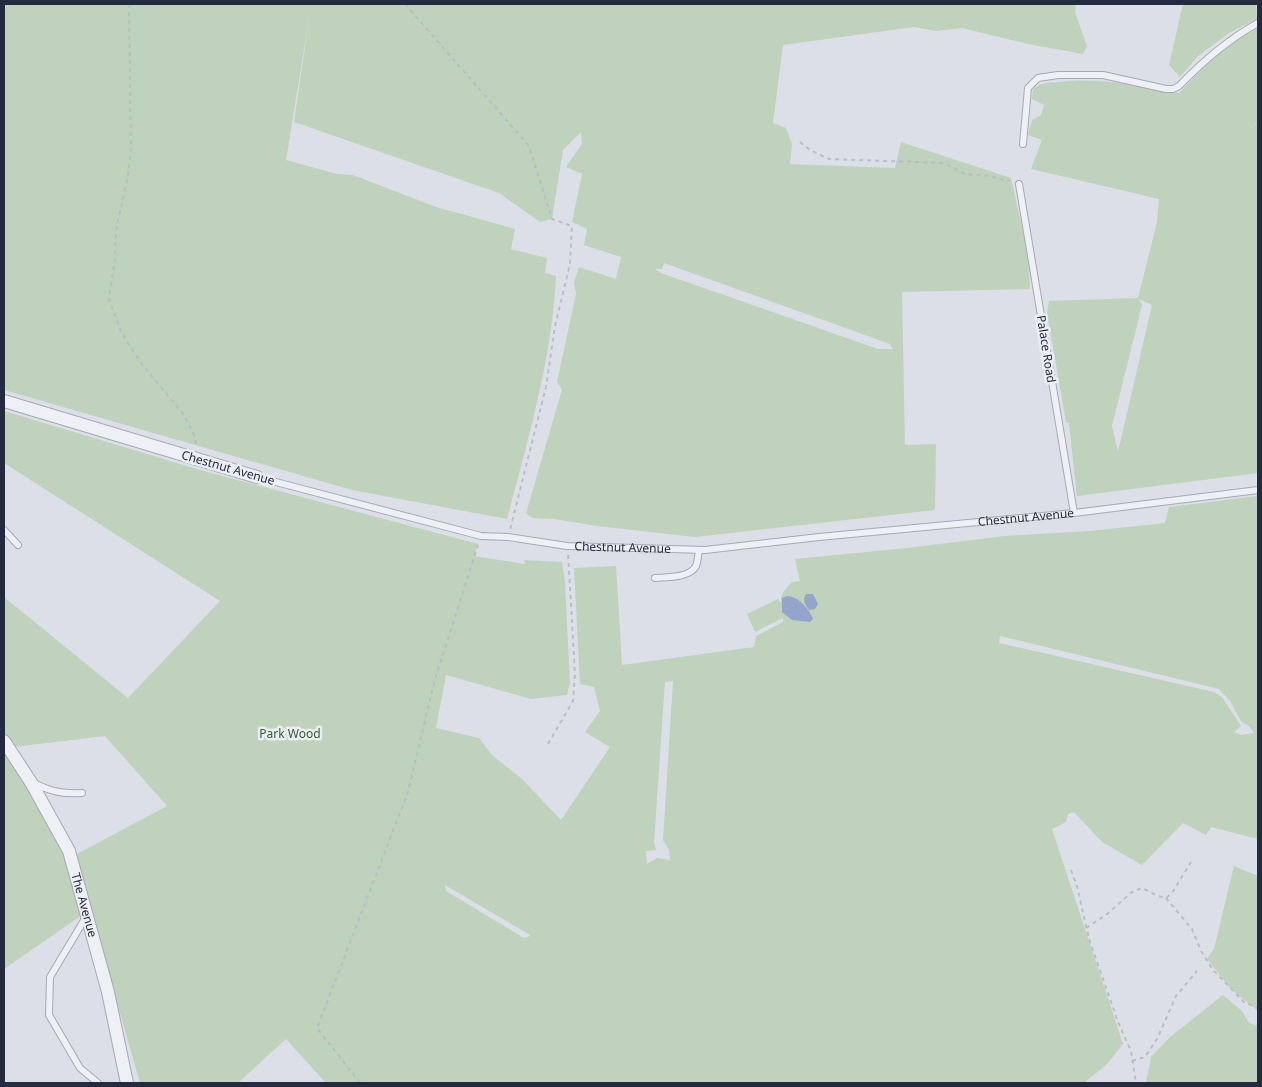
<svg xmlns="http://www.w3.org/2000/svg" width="1262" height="1087" font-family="'Noto Sans',sans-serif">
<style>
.green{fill:#bed2bc;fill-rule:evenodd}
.water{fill:#93a5cc}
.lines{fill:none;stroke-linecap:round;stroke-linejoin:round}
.lane-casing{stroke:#a5a9b5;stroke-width:8}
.street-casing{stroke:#a5a9b5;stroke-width:14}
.path{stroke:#babdc6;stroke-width:2;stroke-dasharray:4 4;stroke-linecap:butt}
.lane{stroke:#eff0f6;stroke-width:6}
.street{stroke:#eff0f6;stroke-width:12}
.labels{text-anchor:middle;stroke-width:5;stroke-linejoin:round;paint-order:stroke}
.street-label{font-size:12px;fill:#242a3f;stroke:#ebeef5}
.park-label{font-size:12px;fill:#325c30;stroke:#ebeef5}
</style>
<rect width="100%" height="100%" fill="#dcdfe8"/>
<g class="green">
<path d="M4,4H1076L1075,12L1087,46L1083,54L1028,44L962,28L936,31L914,27L783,45L773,123L786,128L792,144L790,164L895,168L901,142L1011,178L1027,250L1030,285L1029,289L902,292L905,445L936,444L935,510L695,537L597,526L554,519L532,518L526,513L562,390L557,382L576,294L574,282L579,267L616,279L621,257L584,245L587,229L572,222L582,174L566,167L582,144L581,132L563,150L552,219L540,222L499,193L294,122L310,13L286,160L337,174L353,175L436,207L515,229L511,249L547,258L545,273L556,276C552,359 528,439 507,519L352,490L4,390ZM664,263L890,344L893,349H878L661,273L655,269H662Z"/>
<path d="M1183,4H1256L1257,19L1229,33L1198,56L1180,77L1169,65Z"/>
<path d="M1258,28V121L1248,130L1258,122V473L1077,496L1069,424H1071L1066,422L1047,313L1049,301L1138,298L1157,222L1159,199L1031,169L1042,140L1028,135L1032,120L1041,115L1044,105L1032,99L1033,89C1041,82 1049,83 1059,82C1102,77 1137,86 1179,93L1207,64L1236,40ZM1139,299L1152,305L1118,452L1112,426L1142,305Z"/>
<path d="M4,411L200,470L478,544L474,556L525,564L524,560L562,562L565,582L570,683L567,695L531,699L446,675L436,728L479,738L492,755L522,779L561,820L610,747L585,732L600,711L594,687L580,684L574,568L616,566L622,665L754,647L756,636L783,622V618L755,632L747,614L778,599L781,603C780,593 786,589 792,582L800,581L795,559L907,548L1005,536L1090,531L1165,523L1169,507L1258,496V839L1211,827L1206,835L1183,823L1142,865L1102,842L1074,812L1068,814L1066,822L1052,829L1123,1044L1107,1064L1084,1083H326L286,1039L238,1083H140L75,855L167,806L105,736L14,747L4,732V597L128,698L220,601L4,463ZM1000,636L1219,689L1230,701L1241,721L1249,726L1254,733L1241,735L1234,732L1241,726L1222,697L1214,692L999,643ZM673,681L663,840L669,850L670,860L657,858L647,864L646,851L656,850L654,842L665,682ZM445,885L530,935V936L524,938L446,891Z"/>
<path d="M4,750L63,846L82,915L4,969Z"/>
<path d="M1234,866L1258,876V1011L1231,989L1207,959L1214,949Z"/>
<path d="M1223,995L1242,1011L1249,1023L1258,1026V1083H1146L1151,1057L1170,1037Z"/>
</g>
<g class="water">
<path d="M806,594H813L818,604L815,609L809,610C805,605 802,599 806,594Z"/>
<path d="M787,596C798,596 809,609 813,619L810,622L792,620L782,612V598Z"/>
</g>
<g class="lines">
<defs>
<g id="lane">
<path d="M1023,144L1028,88L1038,78L1058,75H1103L1166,89H1173L1179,86C1203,61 1227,40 1258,23"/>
<path d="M1019,184L1074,513"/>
<path id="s1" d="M257,477L481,536L508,537L567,546L705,550L819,537L1074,513L1258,490"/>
<path d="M4,530L18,545"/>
<path d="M655,578C667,577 690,578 696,566C698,561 698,555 699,550"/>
<path d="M34,783C51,792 64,794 82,793"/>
<path d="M86,917L50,977L49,1015L80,1068L98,1083"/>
</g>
<g id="street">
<path d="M4,401L257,477"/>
<path id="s2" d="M4,741L32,784L69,851L108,992L127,1083"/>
</g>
</defs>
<use href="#lane" class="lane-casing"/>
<use href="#street" class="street-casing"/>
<g class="path">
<path d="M130,4L129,8L131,149L128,176L116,230L115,259L109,299L121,332L141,363L184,415L195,437L196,446"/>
<path d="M405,4L529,146L552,219L572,226L570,264L555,326L546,387L510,530"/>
<path d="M800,142L810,150L829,159L944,163L965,174L988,176L1010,181"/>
<path d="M548,744L573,701L575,674L568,553"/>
<path d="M1071,870L1077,886L1089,939L1118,1022L1131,1051L1136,1083"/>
<path d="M1166,898L1192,929L1201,951L1213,970L1244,1002L1258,1008"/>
<path d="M1086,928L1106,915L1132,892L1142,888L1158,896L1166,898L1172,893L1191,862"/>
<path d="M1132,1061L1145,1057L1157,1039L1176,996L1197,971"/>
<path d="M360,1083L317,1028L408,792L435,679L478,545"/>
</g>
<use href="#lane" class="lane"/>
<use href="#street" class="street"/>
</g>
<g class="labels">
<g class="street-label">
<text transform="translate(1046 349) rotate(81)" y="4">Palace Road</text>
<text transform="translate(228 468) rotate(16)" y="4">Chestnut Avenue</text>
<text dy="4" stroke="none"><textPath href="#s1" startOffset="779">Chestnut Avenue</textPath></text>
<text dy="4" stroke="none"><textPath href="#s1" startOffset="374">Chestnut Avenue</textPath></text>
<text dy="4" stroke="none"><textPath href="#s2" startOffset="184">The Avenue</textPath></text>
</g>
<g class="park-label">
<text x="290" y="738">Park Wood</text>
</g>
</g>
<rect width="1262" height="1087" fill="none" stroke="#242a3f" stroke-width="10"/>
</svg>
